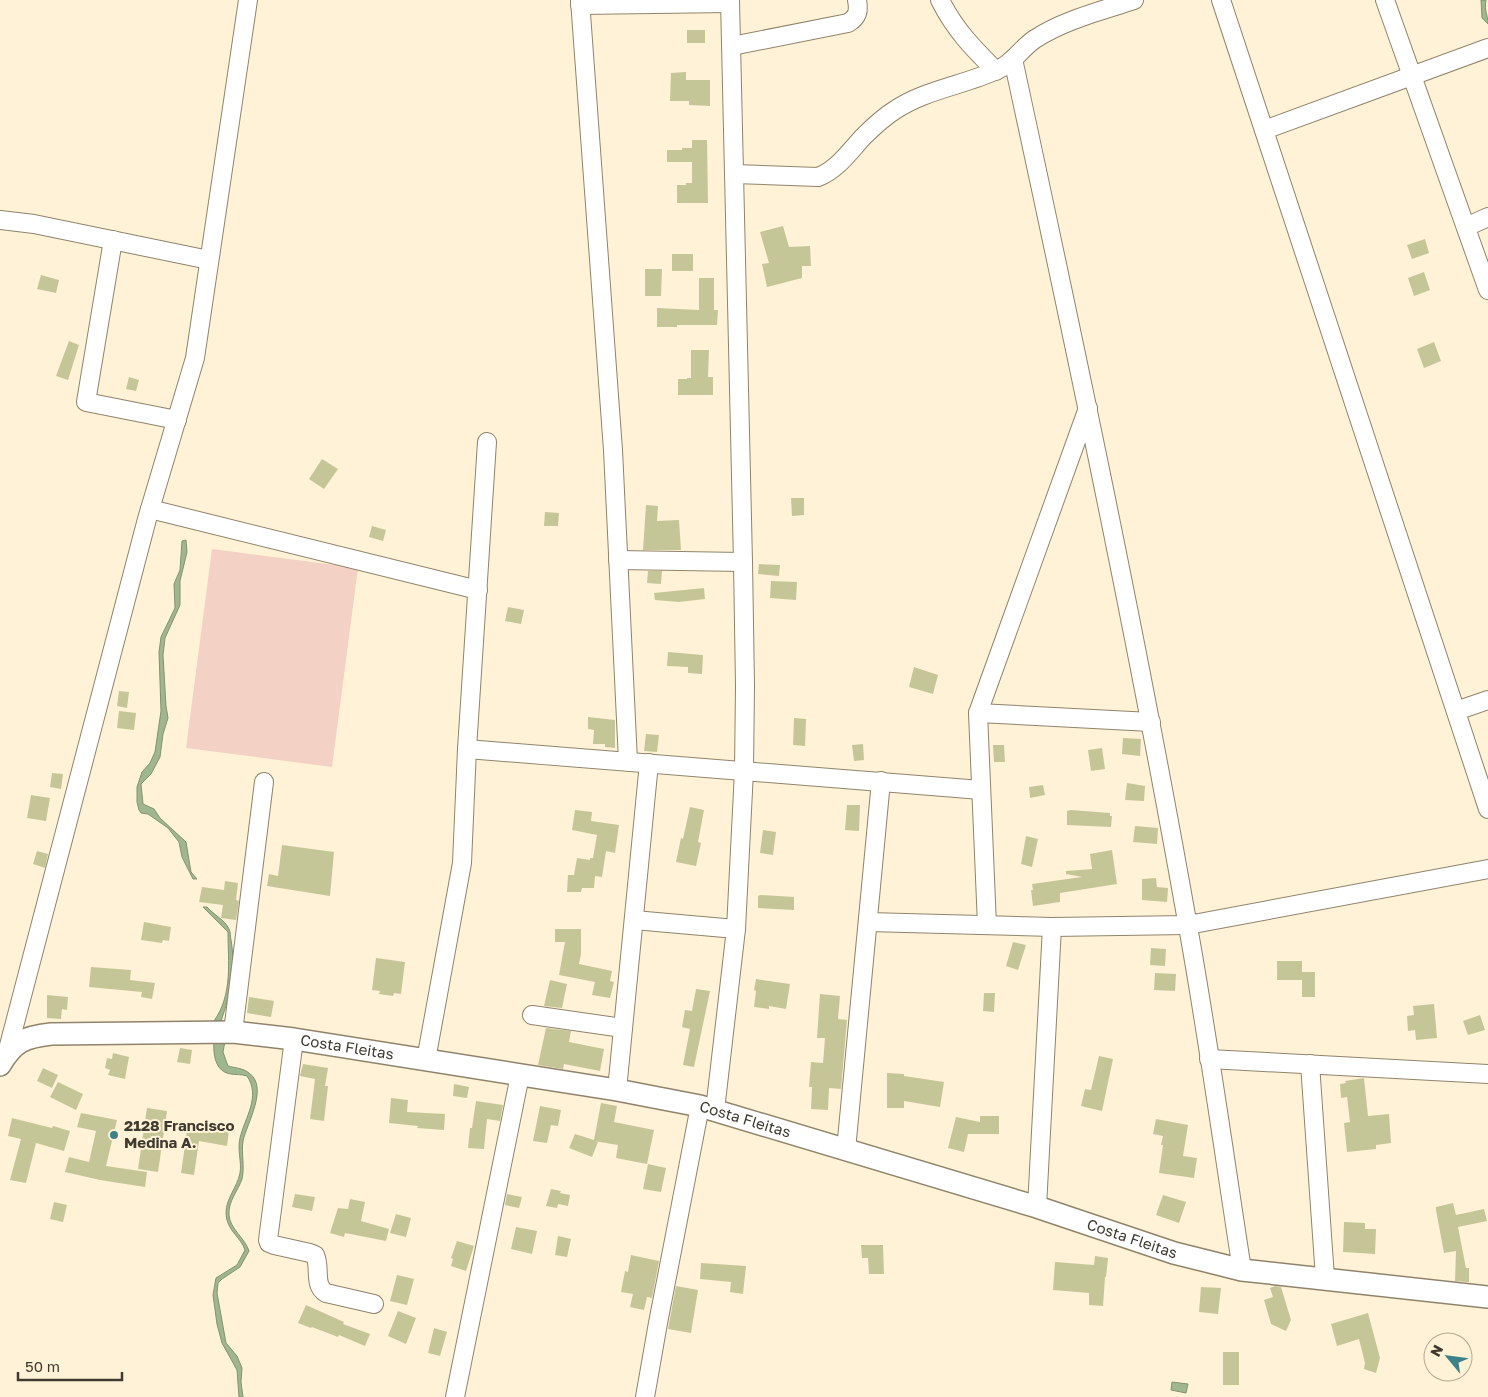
<svg xmlns="http://www.w3.org/2000/svg" width="1488" height="1397" font-family="'Golos Text',sans-serif">
<style>
.green{fill:#f3d1c5}
.water{fill:#9fb78e;stroke:#829272}
.building{fill:#c5c697}
.lines{fill:none;stroke-linecap:round;stroke-linejoin:round}
.minor-casing{stroke:#8f846b;stroke-width:20}
.major-casing{stroke:#8f846b;stroke-width:24}
.minor{stroke:#fff;stroke-width:18}
.major{stroke:#fff;stroke-width:21}
.poi-dot{fill:#3b8389;stroke:#fff2d7;stroke-width:2}
.labels{text-anchor:middle;stroke-width:4;stroke-linejoin:round;paint-order:stroke}
.street-label{font-size:15px;fill:#403b30;stroke:#fff2d7}
.poi-label{font-size:15px;font-weight:bold;fill:#403b30;stroke:#fff2d7;text-anchor:start}
</style>
<rect width="100%" height="100%" fill="#fff2d7"/>
<path class="green" d="M212,549L358,568L332,767L186,748Z"/>
<g class="water">
<path d="M1481,0H1486C1484,12 1488,14 1488,24L1482,18Z"/>
<path d="M186,540L187,552L180,581V605L165,638L163,655L166,706L168,718L163,734L160,757L151,774L141,784L143,804L154,809L160,818L186,842L191,872L197,879H193L182,857L179,842L168,828L148,814L141,813L139,810L137,802V787L142,772L150,763L155,752L161,711L159,652L161,637L175,608L174,584L180,570L182,541Z"/>
<path d="M203,907H207C214,915 225,920 229,929C231,933 230,936 231,940C236,968 230,995 221,1021H214C233,994 228,962 228,932Z"/>
<path d="M214,1041H225L223,1052L228,1066C235,1068 243,1068 249,1073C269,1087 247,1123 243,1141C241,1154 245,1166 242,1179C238,1191 228,1201 229,1215C230,1229 245,1238 249,1251L240,1267L222,1279L218,1283L217,1293L226,1343L237,1356L242,1368L241,1382L243,1397H239L237,1370L222,1343L217,1324L213,1295L216,1278L237,1265L245,1250C241,1237 226,1230 226,1213C226,1198 237,1188 240,1173C242,1162 237,1150 240,1138C245,1117 261,1097 247,1076C241,1074 236,1075 231,1074C215,1072 213,1054 214,1041Z"/>
<path d="M1172,1382L1188,1384L1186,1393L1171,1390Z"/>
</g>
<g class="building">
<rect x="687" y="30" width="18" height="13"/>
<path d="M686,72V80H710V106L689,105V101H670L671,73Z"/>
<path d="M692,140H707L708,203H677V185H686V183H692V162H667V150H682V148H692Z"/>
<path d="M783,226L789,247L810,246L811,266H802V278L767,287L762,264L769,263L760,232Z"/>
<path d="M1425,239L1429,253L1412,259L1407,245Z"/>
<rect x="672" y="254" width="21" height="17"/>
<path d="M645,269H662L661,296H645Z"/>
<path d="M1424,272L1430,290L1414,296L1408,278Z"/>
<path d="M41,275L59,280L56,293L37,289Z"/>
<path d="M699,278H714V310H718L717,325H677V327H657V308L699,310Z"/>
<path d="M69,341L79,345L68,380L56,376Z"/>
<path d="M1434,342L1441,361L1424,368L1417,349Z"/>
<path d="M691,350H709L708,377H713V395H678V379H687V378H691Z"/>
<path d="M129,377L139,380L136,391L126,389Z"/>
<path d="M322,459L338,469L324,489L309,479Z"/>
<path d="M791,498H804V515L792,516Z"/>
<path d="M646,505L658,506L657,521L679,520L681,550H643Z"/>
<path d="M545,512L559,513L558,526H544Z"/>
<path d="M372,526L386,530L383,541L369,537Z"/>
<path d="M759,564L780,565L779,576L758,574Z"/>
<path d="M648,571H662L661,584L647,583Z"/>
<path d="M771,581L797,582L796,600L770,598Z"/>
<path d="M704,588L705,599L679,602L655,600L654,593Z"/>
<path d="M508,607L524,610L521,624L505,621Z"/>
<path d="M668,652L703,655L702,674L688,673V667L667,666Z"/>
<path d="M914,667L938,675L933,694L909,687Z"/>
<path d="M119,691L129,692L127,708L117,706Z"/>
<path d="M119,711L136,713L134,730L117,728Z"/>
<path d="M588,717L615,720V748L605,747V744H593L594,730L588,729Z"/>
<path d="M794,718L806,719L805,746L793,745Z"/>
<path d="M646,734L659,735L657,752L644,751Z"/>
<path d="M1123,738L1141,739L1140,756L1122,754Z"/>
<path d="M863,744L864,760L854,761L852,745Z"/>
<path d="M993,745H1004L1005,762H994Z"/>
<path d="M1102,748L1105,769L1091,771L1088,750Z"/>
<path d="M52,773L63,774L61,789L50,787Z"/>
<path d="M1127,783L1145,786L1144,801L1125,800Z"/>
<path d="M1043,785L1045,795L1030,798L1029,787Z"/>
<path d="M31,795L50,798L46,821L27,818Z"/>
<path d="M847,805H860L859,831L845,830Z"/>
<path d="M690,807L704,810L698,842L701,843L696,866L676,862L681,838L683,839Z"/>
<path d="M575,810L592,812L591,821L619,825L615,853L606,851L602,877L595,876L594,888H582L581,892H567L568,875H574L577,858L590,860V858H593L597,835L572,830Z"/>
<path d="M1071,810L1110,813V816H1112L1111,827L1067,825V811Z"/>
<path d="M1135,826L1158,828L1157,844L1133,842Z"/>
<path d="M763,830L776,832L773,855L760,853Z"/>
<path d="M1026,836L1038,839L1032,867L1021,864Z"/>
<path d="M282,845L334,852L330,896L267,886L269,874L278,876Z"/>
<path d="M1112,850L1117,884L1060,893V902L1033,906L1031,890H1033L1032,884L1082,877L1066,874V871L1092,869L1090,854Z"/>
<path d="M37,851L48,854L45,868L33,864Z"/>
<path d="M1156,878L1157,887L1168,888L1167,902L1142,900V879Z"/>
<path d="M225,881L238,883L236,900L239,901L236,920L221,918L223,905L199,902L202,887L224,890Z"/>
<path d="M760,895L794,897V910L758,908V896Z"/>
<path d="M144,922L171,927L169,941L163,940L162,943L141,940Z"/>
<path d="M555,929H581V954L579,964L612,971L610,981L614,982L610,998L592,995L595,982L559,975L565,942H555Z"/>
<path d="M1013,942L1026,945L1018,970L1006,966Z"/>
<path d="M1151,948L1166,949L1165,966L1150,965Z"/>
<path d="M376,958L405,962L401,994L394,993L393,996L379,994L380,991L372,990Z"/>
<rect x="1277" y="961" width="25" height="19"/>
<path d="M91,967L131,970L130,980L155,983L152,999L141,997L142,992L89,987Z"/>
<rect x="1302" y="972" width="13" height="25"/>
<path d="M1155,973L1176,974L1175,991L1154,990Z"/>
<path d="M756,979L790,984L786,1009L769,1006V1009L754,1007L756,991L754,990Z"/>
<path d="M550,980L567,984L562,1008L544,1006Z"/>
<path d="M696,989L710,991L694,1067L683,1065L690,1029L682,1027L685,1010L692,1011Z"/>
<path d="M984,993H995L994,1012L983,1011Z"/>
<path d="M820,994L840,996L838,1019L847,1020L841,1089L829,1088L828,1110L811,1109L812,1087H809L811,1062L823,1063L825,1038H817Z"/>
<path d="M47,995L68,997L67,1010L62,1009L61,1019L47,1018Z"/>
<path d="M249,997L274,1001L271,1017L247,1013Z"/>
<path d="M1434,1004L1437,1038L1416,1040L1415,1030L1408,1031L1407,1016L1414,1015L1413,1006Z"/>
<path d="M1480,1015L1485,1030L1468,1035L1463,1021Z"/>
<path d="M546,1028L571,1031L569,1042L604,1049L600,1071L564,1064L563,1069L538,1065Z"/>
<path d="M180,1048L192,1050L190,1064L177,1062Z"/>
<path d="M113,1053L129,1057L125,1079L108,1075L110,1070L105,1068L107,1058L112,1059Z"/>
<path d="M1099,1056L1113,1059L1102,1111L1081,1106L1085,1089L1091,1090Z"/>
<path d="M303,1064L328,1068L325,1086H328L324,1121L310,1119L315,1079L300,1076Z"/>
<path d="M43,1068L58,1075L52,1088L37,1081Z"/>
<path d="M887,1073L904,1074V1076L944,1082L940,1107L904,1101V1108H887Z"/>
<path d="M1364,1078L1368,1116L1389,1114L1391,1143L1376,1145V1149L1347,1152L1344,1123L1350,1122L1347,1097L1341,1098L1340,1084L1346,1083L1345,1081Z"/>
<path d="M58,1082L83,1094L76,1110L50,1097Z"/>
<path d="M454,1084L469,1087L467,1098L453,1096Z"/>
<path d="M391,1098L408,1100L407,1112L445,1114L444,1130L417,1128L418,1126L389,1123Z"/>
<path d="M476,1101L503,1105L500,1121L487,1119L484,1149L468,1148L470,1128H472Z"/>
<path d="M601,1103L617,1106L614,1122L654,1130L647,1164L616,1158L618,1145L594,1141L598,1142L592,1157L569,1148L575,1134L594,1140Z"/>
<path d="M540,1106L561,1110L558,1126L551,1125L547,1143L533,1141Z"/>
<path d="M147,1108L167,1111L158,1172L138,1169Z"/>
<path d="M81,1113L117,1120L106,1166L147,1172L145,1187L100,1180L65,1172L69,1157L89,1162L96,1131L77,1127Z"/>
<path d="M980,1116H999V1134H968L964,1152L948,1148L956,1117L980,1122Z"/>
<path d="M12,1118L52,1128L53,1126L70,1131L64,1151L36,1143L26,1183L10,1180L21,1139L8,1136Z"/>
<path d="M1156,1119L1188,1125L1183,1156L1197,1158L1194,1178L1159,1173L1163,1145H1161L1163,1136L1153,1134Z"/>
<path d="M188,1124L229,1131L227,1146L199,1141L194,1175L181,1173Z"/>
<path d="M648,1164L666,1168L661,1192L643,1189Z"/>
<path d="M551,1189L561,1191L560,1193L570,1195L568,1206L558,1204L557,1208L546,1206Z"/>
<path d="M295,1194L315,1197L312,1211L292,1207Z"/>
<path d="M507,1194L522,1197L519,1208L505,1205Z"/>
<path d="M1163,1195L1186,1202L1179,1223L1156,1215Z"/>
<path d="M350,1199L365,1202L361,1221L389,1229L386,1241L345,1233L344,1237L330,1233L338,1208L348,1209Z"/>
<path d="M54,1202L67,1205L63,1222L50,1219Z"/>
<path d="M1453,1203L1456,1215L1484,1209L1487,1221L1458,1227L1466,1268H1469V1282L1455,1281L1456,1251L1444,1253L1436,1210V1207Z"/>
<path d="M396,1214L411,1218L406,1237L390,1233Z"/>
<path d="M1344,1222L1365,1223V1229H1376L1375,1254L1343,1252Z"/>
<path d="M516,1227L537,1231L532,1254L511,1249Z"/>
<path d="M558,1236L571,1239L567,1257L555,1255Z"/>
<path d="M457,1241L474,1246L466,1271L451,1266L453,1259L451,1258Z"/>
<path d="M861,1245H883L884,1274H869L868,1258H862Z"/>
<path d="M631,1255L659,1261L652,1298L647,1297L644,1310L630,1307L633,1294L621,1292L625,1271L628,1272Z"/>
<path d="M1095,1256L1108,1258L1106,1277H1105L1103,1306L1089,1305V1293L1053,1290L1055,1262L1094,1265Z"/>
<path d="M701,1263L746,1266L743,1294L730,1292L731,1282L700,1279Z"/>
<path d="M397,1275L414,1279L407,1305L390,1301Z"/>
<path d="M676,1286L698,1290L691,1333L668,1329Z"/>
<path d="M1275,1286L1281,1287L1291,1320L1286,1331L1271,1324L1264,1300L1273,1297L1270,1288Z"/>
<path d="M1201,1287L1221,1288L1218,1314L1199,1312Z"/>
<path d="M306,1305L344,1322L343,1324L370,1334L365,1346L339,1335L338,1337L312,1327L311,1328L298,1323Z"/>
<path d="M398,1311L416,1318L406,1344L388,1336Z"/>
<path d="M1368,1313L1380,1358L1376,1373L1364,1369L1365,1363L1359,1339L1337,1346L1331,1324Z"/>
<path d="M434,1328L447,1332L440,1356L428,1353Z"/>
<rect x="1223" y="1352" width="16" height="33"/>
</g>
<g class="lines">
<defs>
<g id="minor">
<path d="M580,0L613,450L628,761"/>
<path d="M940,0C955,30 973,48 996,71"/>
<path d="M1221,0L1488,809"/>
<path d="M1385,0L1488,290"/>
<path d="M580,5L730,3"/>
<path d="M732,46L848,23C858,17 859,11 857,0"/>
<path d="M1013,59C1075,346 1136,633 1187,921C1208,1037 1224,1154 1242,1270"/>
<path d="M1264,130L1488,48"/>
<path d="M734,174L818,177C837,170 850,151 863,137C872,128 884,117 895,110C925,90 964,85 997,70C1013,64 1021,48 1035,39C1064,20 1101,11 1134,0"/>
<path d="M0,220L34,224L209,260"/>
<path d="M1466,227L1488,217"/>
<path d="M113,240L86,402L177,420"/>
<path d="M150,509L478,590"/>
<path d="M618,560L743,562"/>
<path d="M1456,711L1488,700"/>
<path d="M978,713L1151,722"/>
<path d="M467,749L981,790"/>
<path d="M634,920L736,929"/>
<path d="M868,922L1052,927L1188,925L1488,869"/>
<path d="M987,925L978,713L1088,408"/>
<path d="M532,1015L623,1028"/>
<path d="M233,1032L264,782"/>
<path d="M294,1039L268,1240L269,1243L274,1245L310,1253L315,1255C321,1268 313,1285 326,1293L374,1304"/>
<path d="M7,1053L147,519L195,358L248,0"/>
<path d="M1209,1059L1488,1074"/>
<path d="M426,1060L462,863L467,749L487,442"/>
<path d="M1310,1064L1325,1278"/>
<path d="M617,1090L649,763"/>
<path d="M715,1110L736,929L744,771L745,686L743,562L730,0"/>
<path d="M846,1150L881,781"/>
<path d="M1037,1207L1052,927"/>
<path d="M455,1397L520,1075"/>
<path d="M645,1397L658,1323L700,1106"/>
</g>
<g id="major">
<path id="s1" d="M0,1065C14,1041 25,1037 51,1034L233,1032L294,1039L617,1090L700,1106L1037,1207L1174,1253L1242,1270L1488,1297"/>
</g>
</defs>
<use href="#minor" class="minor-casing"/>
<use href="#major" class="major-casing"/>
<use href="#minor" class="minor"/>
<use href="#major" class="major"/>
</g>
<circle class="poi-dot" cx="114" cy="1135" r="5"/>
<g class="labels">
<g class="street-label">
<text dy="5" stroke="none"><textPath href="#s1" startOffset="360">Costa Fleitas</textPath></text>
<text dy="5" stroke="none"><textPath href="#s1" startOffset="765">Costa Fleitas</textPath></text>
<text dy="5" stroke="none"><textPath href="#s1" startOffset="1170">Costa Fleitas</textPath></text>
</g>
<g class="poi-label">
<text x="124" y="1131">2128 Francisco<tspan x="124" dy="17">Medina A.</tspan></text>
</g>
</g>
<g transform="translate(1448 1357) rotate(299)"><circle r="24" fill="#fff2d7" stroke="#b3a994"/>
<path d="M0-4L9 19L0 12L-9 19Z" fill="#3b8389"/>
<text y="-8" font-size="14" font-weight="bold" text-anchor="middle" fill="#403b30">N</text>
</g>
<path d="M18 1372v8h104v-8" fill="none" stroke="#403b30" stroke-width="2.5"/>
<text x="25" y="1372" font-size="15" fill="#403b30" stroke="#fff2d7" stroke-width="4" paint-order="stroke">50 m</text>
</svg>
